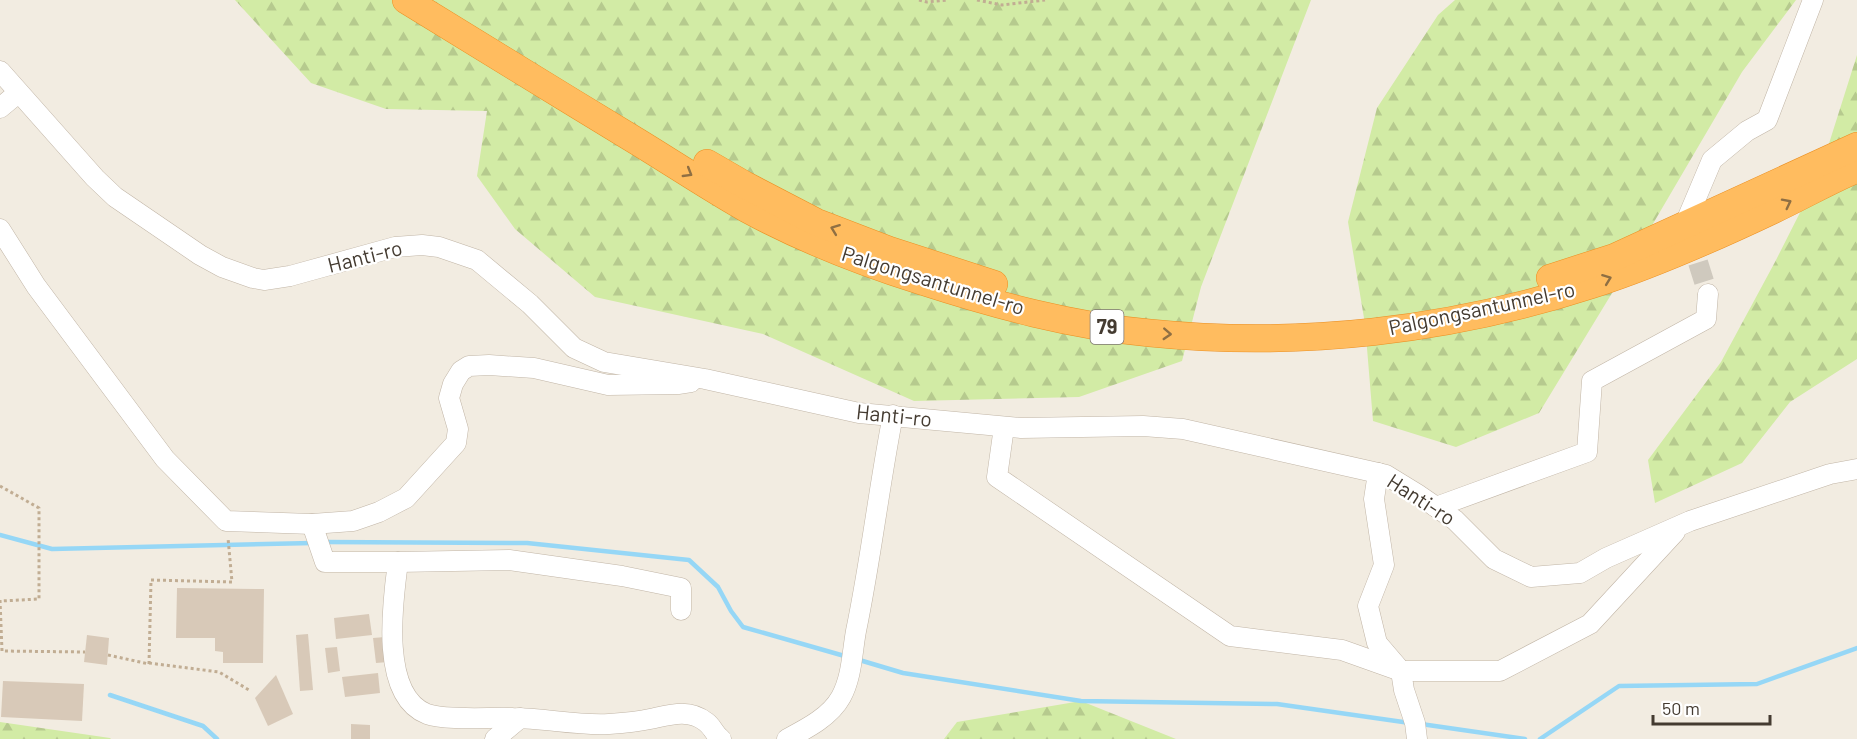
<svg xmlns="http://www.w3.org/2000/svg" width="1857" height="739" font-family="Barlow,sans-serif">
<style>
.forest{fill:url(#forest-firs)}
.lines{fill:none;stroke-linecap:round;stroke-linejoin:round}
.stream{stroke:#96d7f6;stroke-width:4.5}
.building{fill:#d8c9b8}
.minor-tunnel{stroke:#cfc9be;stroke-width:20;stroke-dasharray:20 10;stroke-linecap:butt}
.minor-casing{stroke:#c1b5a6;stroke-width:21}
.highway-casing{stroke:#eb9023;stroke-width:28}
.path{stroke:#c1ad93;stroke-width:3;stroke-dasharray:3 3;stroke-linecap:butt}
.minor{stroke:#fff;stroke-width:20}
.highway{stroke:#ffbc5f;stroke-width:27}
.oneway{stroke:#8f6f43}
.labels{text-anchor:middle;stroke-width:4.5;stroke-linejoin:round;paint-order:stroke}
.shield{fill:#fff;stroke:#7c766f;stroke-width:1.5}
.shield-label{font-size:20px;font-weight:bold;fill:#443b31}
.street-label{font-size:21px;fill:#443b31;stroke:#fff}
</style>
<defs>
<pattern id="forest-firs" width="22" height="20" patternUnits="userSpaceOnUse" patternTransform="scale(1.5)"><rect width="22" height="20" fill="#d2eba5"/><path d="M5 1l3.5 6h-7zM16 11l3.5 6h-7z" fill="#b6ca8e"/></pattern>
</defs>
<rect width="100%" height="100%" fill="#f2ece1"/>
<g class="forest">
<path d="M235,0H1311L1201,287L1182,361L1079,397L914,401L763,334L595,297L515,229L477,176L487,111L386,109L311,83Z"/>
<path d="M1455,0H1796L1742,72L1620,280L1539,413L1456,447L1373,421L1365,324L1348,222L1377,108L1438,15Z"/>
<path d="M1857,55V359L1790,402L1742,463L1655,503L1648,460L1721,362L1775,262L1819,175Z"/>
<path d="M1081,701L1176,739H944L957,722Z"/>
<path d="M0,722L110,738L111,739H0Z"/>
</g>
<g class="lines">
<g class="stream">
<path d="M0,535L52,549L313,543"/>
<path d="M324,542L527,543L689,560L718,587L731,611L743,627L848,657"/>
<path d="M856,659L903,673L1081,701L1277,704L1410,723"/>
<path d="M110,695L203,726L217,739"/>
<path d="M1421,724L1525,739"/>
<path d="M1540,739L1619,686L1757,684L1857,648"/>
</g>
</g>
<g class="building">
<path d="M177,588L264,589L263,663H223V652L215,651V638H176Z"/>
<path d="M369,614L372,635L336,639L334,618Z"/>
<path d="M308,634L313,690L300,691L296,635Z"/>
<path d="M87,635L109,638L107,665L84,662Z"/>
<path d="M385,637L388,662L376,663L373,638Z"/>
<path d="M337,647L340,671L328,673L325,648Z"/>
<path d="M378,673L380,693L345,697L342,677Z"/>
<path d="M276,675L293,714L268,726L255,698Z"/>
<path d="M3,681L84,684L82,721L1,717Z"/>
<path d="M351,724L370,725V739H351Z"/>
</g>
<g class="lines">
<path class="minor-tunnel" d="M1689,234L1708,294"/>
<defs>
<g id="minor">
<path d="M0,71L95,178L115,197L200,255L222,267L253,278L264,280L290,276L395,247L422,245L439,247L477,260L530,304L574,348L604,362L705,379L859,413L1021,428L1143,426L1183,429L1378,473L1386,475L1417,494L1455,520L1494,559L1531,577L1580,573L1606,558L1690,521L1830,474L1857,469"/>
<path d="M0,108L18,93"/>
<path d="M1685,224L1712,160L1747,131L1767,120L1813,0"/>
<path d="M0,229L36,286L165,459L226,521L312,524L353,521L379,512L406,498L456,443L458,429L449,398L453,384L461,371L469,366L489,365L534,368L608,385L678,384L691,382"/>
<path d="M1004,427L997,477L1230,636L1342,650L1401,671H1500L1590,624L1675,532"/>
<path d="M1378,473L1374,499L1384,565L1368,606L1377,643L1401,671L1404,690L1415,723L1417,739"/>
<path d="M1436,507L1587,452L1592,381L1706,319L1708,294"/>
<path d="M312,524L325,562H398C393,600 379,695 427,714C447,721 491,717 513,718C545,718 577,726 609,724C623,723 636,722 650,719C669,715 689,708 706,722C713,727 714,734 721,739"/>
<path d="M398,562L509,560L622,576L681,588V610"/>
<path d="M495,739L520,718"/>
<path d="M787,739C806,729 830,717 841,697C852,677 852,653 856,631C871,559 879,486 893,415"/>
</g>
<g id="highway">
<path d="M406,0C481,46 557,93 633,139C671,162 708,187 747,209C802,239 861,262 921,281C995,305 1072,326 1150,333C1298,348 1449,331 1591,285C1653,265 1714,238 1773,210C1801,197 1828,181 1857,169"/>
<path d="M707,163L745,185L816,222L889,250L994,284"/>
<path d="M1550,278L1615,257L1857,146"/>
</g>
</defs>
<use href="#minor" class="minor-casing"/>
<use href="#highway" class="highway-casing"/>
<g class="path">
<path d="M919,0L927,2L947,0"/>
<path d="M977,0L1002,5L1045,0"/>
<path d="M0,486L39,508V599L1,601"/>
<path d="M0,600L2,651L85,652"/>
<path d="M108,655L149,664L151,580L232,582L228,538"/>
<path d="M149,663L219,672L249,690"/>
</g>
<use href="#minor" class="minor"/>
<use href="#highway" class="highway"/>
</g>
<defs><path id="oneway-chevron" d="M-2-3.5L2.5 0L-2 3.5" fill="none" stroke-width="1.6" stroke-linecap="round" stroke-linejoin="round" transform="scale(1.5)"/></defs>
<g class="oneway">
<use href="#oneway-chevron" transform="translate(688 173) rotate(31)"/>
<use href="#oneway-chevron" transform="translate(1787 203) rotate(-27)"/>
<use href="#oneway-chevron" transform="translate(835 229) rotate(-159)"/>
<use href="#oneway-chevron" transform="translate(1607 279) rotate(-21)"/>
<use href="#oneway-chevron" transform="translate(1167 334) rotate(3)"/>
</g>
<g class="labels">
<rect class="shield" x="1090.5" y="310" width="33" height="34" rx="4.5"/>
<g class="shield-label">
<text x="1107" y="334">79</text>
</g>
<g class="street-label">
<text transform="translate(365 257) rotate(-14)" y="7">Hanti-ro</text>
<text transform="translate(933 281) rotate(17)" y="7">Palgongsantunnel-ro</text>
<text transform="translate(1482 309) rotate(-12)" y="7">Palgongsantunnel-ro</text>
<text transform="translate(894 416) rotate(6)" y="7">Hanti-ro</text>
<text transform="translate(1421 500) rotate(33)" y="7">Hanti-ro</text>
</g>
</g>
<path d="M1653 715v9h117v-9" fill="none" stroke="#443b31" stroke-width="3"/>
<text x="1662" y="715" font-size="18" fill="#443b31" stroke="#ffffff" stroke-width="4.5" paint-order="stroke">50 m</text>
</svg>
